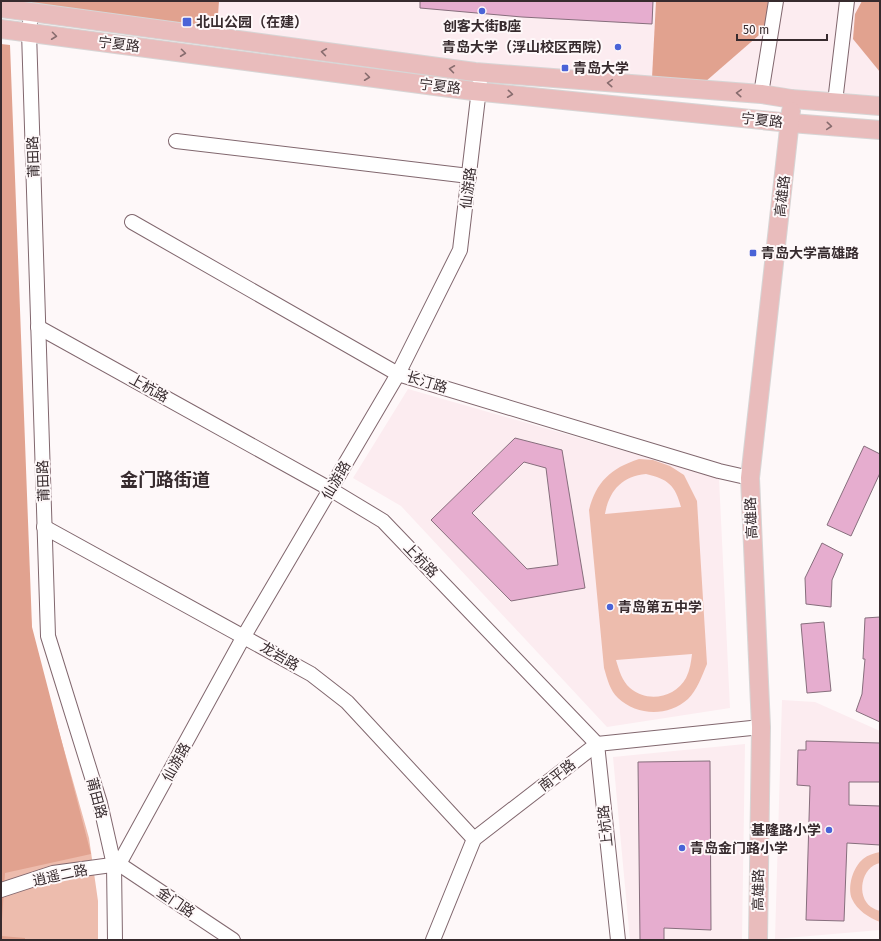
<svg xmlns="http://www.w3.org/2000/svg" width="881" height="941" font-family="'Fira Sans','Noto Sans SC',sans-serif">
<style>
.built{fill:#fcecf0}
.green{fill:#edbcad;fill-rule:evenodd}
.forest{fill:#e1a28f}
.building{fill:#e6adcf;stroke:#866e7c;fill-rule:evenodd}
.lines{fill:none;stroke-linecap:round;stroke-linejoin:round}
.minor-casing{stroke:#81676e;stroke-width:16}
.major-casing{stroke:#d7d5d5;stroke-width:20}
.minor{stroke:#fff;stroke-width:14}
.major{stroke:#e9bcbc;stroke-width:18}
.oneway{stroke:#876c6e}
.poi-dot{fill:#4a63d7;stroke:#fef8f9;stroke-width:1.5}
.labels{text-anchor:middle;stroke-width:4;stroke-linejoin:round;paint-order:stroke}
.poi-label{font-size:14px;font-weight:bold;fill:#372b2e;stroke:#fef8f9;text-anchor:start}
.street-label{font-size:14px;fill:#372b2e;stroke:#fef8f9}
.district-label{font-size:18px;font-weight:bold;fill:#372b2e;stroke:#fef8f9}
</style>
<rect width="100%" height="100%" fill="#fef8f9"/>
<g class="built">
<path d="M1,1H880V96L496,65Z"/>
<path d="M408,389L719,478L730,708L607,727L401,506L353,478Z"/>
<path d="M782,700L815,702L880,731V930L775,939Z"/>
<path d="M745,744L742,940H630L613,757Z"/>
</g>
<g class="green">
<path d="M1,44L32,636L89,838L98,901V940H1Z"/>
<path d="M639,459L653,460L670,466L684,475L697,501L707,664C702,676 697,690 688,699C668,717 637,716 618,698C610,691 607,678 604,668L589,510C596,482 611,468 639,459ZM646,474C668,479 675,485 681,507L605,514C609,491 622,476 646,474ZM692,654C691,662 690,670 686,678C675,698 647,703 630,688C622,681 619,670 616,660Z"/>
<path d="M880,852V863C861,867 856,896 871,907C874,909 877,910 880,911V922C869,918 857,910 852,899C847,887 853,867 863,859C868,855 874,853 880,852Z"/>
</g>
<g class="forest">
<path d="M1,1H219L217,29Z"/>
<path d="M656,1H768L766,29L705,82L652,78Z"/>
<path d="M862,1H880V72L853,39L855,14Z"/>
<path d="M1,44L10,45L32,627L91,854L5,873L1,936L25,938V940H1Z"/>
</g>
<g class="building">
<path d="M420,1H653L652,24L522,17L420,8Z"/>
<path d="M515,438L562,450L585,588L511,601L431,520ZM524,462L546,468L558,565L527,569L472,513Z"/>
<path d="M864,446L880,454V473L851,536L827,525Z"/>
<path d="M822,543L843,554L832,580L831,607L806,604L805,578Z"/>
<path d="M880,617V722L856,711L862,694L865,659H863L865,618Z"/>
<path d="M824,622L831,691L807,693L801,624Z"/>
<path d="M806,741L880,743V782H849V805L880,806V845L847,843L844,921L806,920L810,786L797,785L798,750H806Z"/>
<path d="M710,761L711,930L664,928V940H640L638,762Z"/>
</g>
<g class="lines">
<defs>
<g id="minor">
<path d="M31,13L29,32L48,636L100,803L114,865L115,940"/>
<path d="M761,94L776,1"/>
<path d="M835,102L847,1"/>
<path d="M176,141L469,176"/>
<path d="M132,222L398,374L719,471L750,478"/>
<path d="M38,327L330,489L383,521L597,744L618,940"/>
<path d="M44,527L311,674L347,702L474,839"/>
<path d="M119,864L244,636L398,374L460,250L481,72"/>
<path d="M119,864L233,940"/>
<path d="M1,890L53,873L119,864"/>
<path d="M433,940L474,839L597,744L761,727"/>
</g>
<g id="major">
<path d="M1,8L475,72L761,94L792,99L880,106"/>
<path d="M1,29L473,91L791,123L880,130"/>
<path d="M758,940L761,727L750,478L791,111"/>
</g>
</defs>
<use href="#minor" class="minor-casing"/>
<use href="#major" class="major-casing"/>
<use href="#minor" class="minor"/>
<use href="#major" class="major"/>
</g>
<defs><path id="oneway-chevron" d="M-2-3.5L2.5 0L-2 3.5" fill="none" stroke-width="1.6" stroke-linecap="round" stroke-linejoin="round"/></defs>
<g class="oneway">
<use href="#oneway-chevron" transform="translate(54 36) rotate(7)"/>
<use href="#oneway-chevron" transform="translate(324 52) rotate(-172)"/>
<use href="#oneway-chevron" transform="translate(183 53) rotate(7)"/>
<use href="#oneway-chevron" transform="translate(452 69) rotate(-172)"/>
<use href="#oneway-chevron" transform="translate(367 77) rotate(7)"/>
<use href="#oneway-chevron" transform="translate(610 83) rotate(-176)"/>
<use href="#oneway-chevron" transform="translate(739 93) rotate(-176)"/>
<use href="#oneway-chevron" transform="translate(510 94) rotate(6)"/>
<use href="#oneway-chevron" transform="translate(829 126) rotate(5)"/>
</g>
<g class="poi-dot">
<circle cx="482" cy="11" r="4"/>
<rect x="182" y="17" width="10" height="10" rx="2"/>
<circle cx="618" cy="47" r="4"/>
<rect x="561" y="64" width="8" height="8" rx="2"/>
<rect x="749" y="249" width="8" height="8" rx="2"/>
<circle cx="610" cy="607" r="4"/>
<circle cx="829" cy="830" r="4"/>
<circle cx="682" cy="848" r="4"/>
</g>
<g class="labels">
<g class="poi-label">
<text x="196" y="27">北山公园（在建）</text>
<text x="482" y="31" text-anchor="middle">创客大街B座</text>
<text x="610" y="52" text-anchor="end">青岛大学（浮山校区西院）</text>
<text x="573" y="73">青岛大学</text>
<text x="761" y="258">青岛大学高雄路</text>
<text x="618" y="612">青岛第五中学</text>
<text x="821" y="835" text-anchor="end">基隆路小学</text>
<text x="690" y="853">青岛金门路小学</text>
</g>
<g class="street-label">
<text transform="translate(119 44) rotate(7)" y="5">宁夏路</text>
<text transform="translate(440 86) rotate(7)" y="5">宁夏路</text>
<text transform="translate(762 120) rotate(6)" y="5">宁夏路</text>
<text transform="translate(33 157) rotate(-92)" y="5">莆田路</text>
<text transform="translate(468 188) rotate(-83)" y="5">仙游路</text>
<text transform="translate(782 196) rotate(-83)" y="5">高雄路</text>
<text transform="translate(427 382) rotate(17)" y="5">长汀路</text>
<text transform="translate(149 388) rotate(29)" y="5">上杭路</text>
<text transform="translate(336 480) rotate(-60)" y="5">仙游路</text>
<text transform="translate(43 481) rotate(-92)" y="5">莆田路</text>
<text transform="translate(751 518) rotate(-93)" y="5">高雄路</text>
<text transform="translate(421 560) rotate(46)" y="5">上杭路</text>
<text transform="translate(280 656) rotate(30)" y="5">龙岩路</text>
<text transform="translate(176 762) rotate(-61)" y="5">仙游路</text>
<text transform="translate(557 775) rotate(-38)" y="5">南平路</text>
<text transform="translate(97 798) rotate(75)" y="5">莆田路</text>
<text transform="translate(605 826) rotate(-96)" y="5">上杭路</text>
<text transform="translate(60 875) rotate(-12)" y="5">逍遥二路</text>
<text transform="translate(758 890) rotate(-89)" y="5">高雄路</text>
<text transform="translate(176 902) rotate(34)" y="5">金门路</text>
</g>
<g class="district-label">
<text x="165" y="486">金门路街道</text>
</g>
</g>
<rect width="881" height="941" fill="none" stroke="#372b2e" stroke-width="4"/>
<path d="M737 34v6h90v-6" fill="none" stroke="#372b2e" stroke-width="2"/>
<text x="743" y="34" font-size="12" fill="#372b2e" stroke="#fef8f9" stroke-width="3" paint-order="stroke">50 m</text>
</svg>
